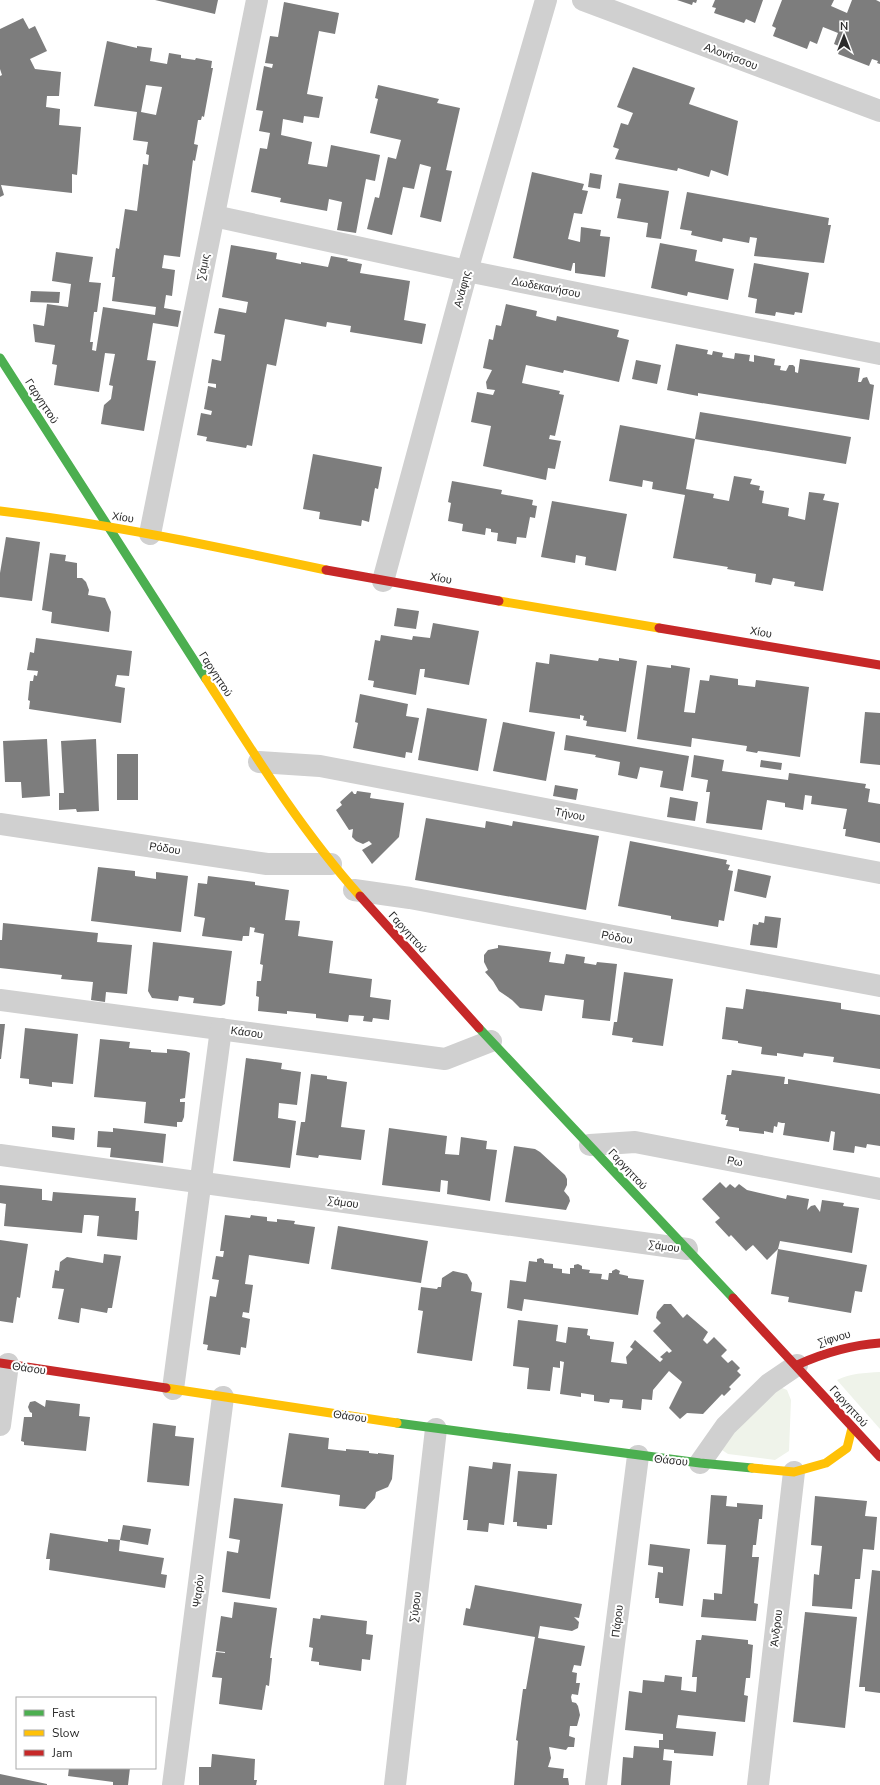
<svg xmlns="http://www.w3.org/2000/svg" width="880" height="1785" font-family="'Nunito Sans',sans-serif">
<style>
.green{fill:#eff3ea}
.building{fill:#7d7d7d;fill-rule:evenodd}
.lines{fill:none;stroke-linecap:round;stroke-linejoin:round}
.street{stroke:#d0d0d0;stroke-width:22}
.fast{stroke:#4caf50;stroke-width:9}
.slow{stroke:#ffc107;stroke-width:9}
.jam{stroke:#c62828;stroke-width:9}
.labels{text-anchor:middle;stroke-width:4;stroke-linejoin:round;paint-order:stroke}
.street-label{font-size:11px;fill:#2b2b2b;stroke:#fff}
</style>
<rect width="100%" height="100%" fill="#fff"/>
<g class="green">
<path d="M880,1372V1429L837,1380C851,1373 864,1373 880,1372Z"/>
<path d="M780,1387L787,1390L791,1400L789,1451L775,1460L728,1454L722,1450L723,1443Z"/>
</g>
<g class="building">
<path d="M155,0H218L215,14Z"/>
<path d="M677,0H697L696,3L693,2L692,5Z"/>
<path d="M715,0H763L755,23L746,19L744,23L714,13L716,8L712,7Z"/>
<path d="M782,0H834L831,6L847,13L852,0H876L880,2V64L877,63L878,61L872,59L869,66L838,54L841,47L834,44L838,33L823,27L817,44L810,41L807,49L773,36L776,28L772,26Z"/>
<path d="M284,2L339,13L335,34L319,31L307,94L323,97L319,118L304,116L303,123L283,119L281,135L312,142L308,164L327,167L331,145L380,155L375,181L366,179L356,233L337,230L342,202L329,199L327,211L280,202L281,198L251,192L260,148L267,149L270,133L259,131L263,111L256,110L264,66L272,68L273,64L265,63L270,36L278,37Z"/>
<path d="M23,18L29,29L35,26L47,51L30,59L35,69L61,72L59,96H47L46,107L60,109L59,125L81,127L77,175L72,174V193L1,185L4,195L0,197V76L2,75L0,69V29Z"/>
<path d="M107,41L137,48V46L152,48L150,61L167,64L169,53L181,55V58L195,60L196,58L212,61L211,68H213L204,117L202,116L201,120H198L194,144L198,145L195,161L193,160L180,257L164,255L162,268L175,270L172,296L166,295L164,308L181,311L178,327L153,323L147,360L156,361L144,431L101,424L104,405L111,399L113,386L109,385L115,354L105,353L99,392L54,385L57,365L52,364L55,345L35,342L33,324L44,326L47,304L68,307L71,284L52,281L56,252L93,257L89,282L101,283L97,312H94L90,342H93L92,350L96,351L103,307L155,315L156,307L112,301L115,277H112L116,248L119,249L125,209L137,211L143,164L148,165L149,155L146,154L148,142L133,140L137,112L94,106ZM146,85L162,87L156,115L141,112Z"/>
<path d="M633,67L695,88L689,104L738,121L728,176L711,170L709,177L678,168L677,171L615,159L619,149L613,147L621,123L628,125L633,113L617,107Z"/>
<path d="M378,85L439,99L437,103L460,108L446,170L452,171L441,222L420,217L431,167L420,164L414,189L403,187L392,235L367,229L375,197L379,198L388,157L396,159L401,140L370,133L378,99L375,98Z"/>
<path d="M532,172L584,184L582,190L588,191L582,214L574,213L568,239L580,242L581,227L601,230L600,236L610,237L605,277L575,273V263H573L571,271L513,258Z"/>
<path d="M590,173L602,175L600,189L588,187Z"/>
<path d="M619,183L669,191L661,239L646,237L648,223L617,218L621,199L616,198Z"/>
<path d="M687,192L829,218L828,225H831L824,263L754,256L757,238L750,237L749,243L723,238L722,242L691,235L692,231L680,229Z"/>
<path d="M660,243L697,250L695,261L734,269L728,300L688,292L687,296L651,288Z"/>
<path d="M231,245L277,253L276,259L301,264V262L328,267L331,256L348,259L347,261L362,264L360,273L410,281L404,320L426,324L422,344L350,332L351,326L327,322L326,327L285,319L276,366L267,364L252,446L247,445L246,448L206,441L207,437L197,435L201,413L211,415L212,411L204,409L208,386L216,388V384L208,383L212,359L221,361L225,335L214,333L219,308L246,313L248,302L222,297Z"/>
<path d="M754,263L809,273L802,313L795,312L794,315L776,312L775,316L755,313L757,299L748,297Z"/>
<path d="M31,291L60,292L59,303L30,302Z"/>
<path d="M506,304L537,311L536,316L556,321L557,316L619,330L617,337L629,340L619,382L564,370L563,373L526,365L522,383L560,391L559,394L564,395L555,436L550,435L549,439L561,441L555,469L548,468L546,480L483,466L491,426L471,422L477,392L493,395L495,390L487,389L486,382L492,370L483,368L489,339L493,340L496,325L501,326Z"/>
<path d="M676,344L708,350L707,354L712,355L713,351L723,353L722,357L734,359L735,353L750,355L749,361L754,362V355L775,359L774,365L781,366L780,370L786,371L789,365H793L795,367V372L798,373L800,359L860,368L858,382H861L863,378L867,377L870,384L874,385L869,420L698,393V396L667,390Z"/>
<path d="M636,360L661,365L657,384L632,379Z"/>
<path d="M700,412L851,437L846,464L695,439Z"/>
<path d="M620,425L695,439L686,489L714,494L713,498L729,501L734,476L752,479L750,484L760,486L759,490L764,491L762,503L789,508L788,516L805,520L809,492L825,494L823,500L839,503L823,591L794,586L795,582L773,578L771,585L755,582L756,574L727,569L728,567L673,558L685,495L652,489L653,482L643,480L642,487L609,481Z"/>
<path d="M313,454L382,467L378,489L375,488L369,522L362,520L361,526L319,519L320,512L303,509Z"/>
<path d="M452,481L502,490L501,494L533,500L532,505L537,506L535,518L530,517L526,538L517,537L516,544L497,541L498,533L491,532V529L486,528L485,535L462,531L463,524L448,521L451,503L448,502Z"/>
<path d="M552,501L627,514L616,571L585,565L586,557L576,555L575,563L541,557Z"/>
<path d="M6,537L40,542L32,601L0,597V573Z"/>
<path d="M50,553L66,555L65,561L77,563V578H82L86,582L89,590L88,595L105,598L111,612L109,632L51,623L52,612L42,610Z"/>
<path d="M397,608L419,611L416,629L394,626Z"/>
<path d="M433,623L479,631L469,685L424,677L425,669H420L416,695L373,687L374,681L368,680L375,640L380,641L381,635L412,640L413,636L430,638Z"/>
<path d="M36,638L132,651L129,676L117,675L115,686L125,688L121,723L29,709L30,701L28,700L30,681H33L34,675L37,676L38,671L27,670L30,652L34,653Z"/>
<path d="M550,654L598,661L599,658L619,661V658L637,661L626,732L586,726L587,721L583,720L584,716L580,715V719L529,712L536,662L549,664Z"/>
<path d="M647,665L671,668V665L690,668L684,712L695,713L700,680L709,681L710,675L738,679V685L755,687L756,680L809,687L800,757L758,751L757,753L746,751L747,746L692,738L691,747L637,739Z"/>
<path d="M360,694L408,704L406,716L419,718L412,753L406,752L405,758L353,748L358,723L355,722Z"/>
<path d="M427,708L487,719L478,771L418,760Z"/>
<path d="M865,712L880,713V765L860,763Z"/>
<path d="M503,722L555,732L546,781L493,771Z"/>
<path d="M566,735L689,756L683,791L660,787L663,771L640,767L637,779L618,775L620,762L595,757L596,755L564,750Z"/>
<path d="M47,739L50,796L22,798L21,782H5L3,741Z"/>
<path d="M96,739L99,811L77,812L76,809L59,810V793H64L61,741Z"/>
<rect x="117" y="754" width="21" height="46"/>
<path d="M694,755L724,760L722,771L788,780L789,773L866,784L865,788L870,789L868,802L880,804V843L845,836L846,829H843L847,809L811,804L812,796L805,795L803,810L785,807V803L767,800L762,830L706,823L710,792H706L708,780L691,777Z"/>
<path d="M761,760L782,763L781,770L760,767Z"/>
<path d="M555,785L578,789L576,800L553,796Z"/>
<path d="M352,791L354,794H356L357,791L371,793L370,798L404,803L399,837L372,864L362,850L372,844L369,841L363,844L356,841L352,837L353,829L349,830L336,810L342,805L340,802Z"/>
<path d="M670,797L698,802L695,821L667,817Z"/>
<path d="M426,818L485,828L486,821L512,826L513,821L599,836L586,910L415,880Z"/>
<path d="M630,841L727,860L726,864L730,865L728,870L733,871L724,921L719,920L718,927L671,919V916L618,906Z"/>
<path d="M98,867L135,871V876L156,879V872L188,876L181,932L91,921Z"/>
<path d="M738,869L771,876L766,898L734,891Z"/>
<path d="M208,876L255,882V885L289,890L285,920L300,921L298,936L333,941L329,973L372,979L370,997L391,1000L389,1020L373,1018L372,1022L363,1021L364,1016L349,1015L348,1022L316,1018V1014L287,1011V1014L258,1011L259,997L256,996L257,981H261L263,965L260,964L264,934L254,932L255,928L250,927L249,936H243L242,941L202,936L205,918L194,916L198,883L207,884Z"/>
<path d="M765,916L781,918L777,948L750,945L753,924L758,925L759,922L764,923Z"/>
<path d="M3,923L98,933L97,942L132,945L127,994L106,992L105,1002L91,1000L93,982L61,979L62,975L0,968V940H2Z"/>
<path d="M153,942L232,951L225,1004L221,1006L193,1003L194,998L179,996L178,1001L152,998L148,991Z"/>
<path d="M498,945L551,952L549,962L564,964L566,954L585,957L584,963L596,965L597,962L617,964L610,1021L582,1018L584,1000L545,995L542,1011L520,1008L512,1000L499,991L493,981L485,972L488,970L484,962V955L488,950L498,948Z"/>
<path d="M624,972L673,979L663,1046L632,1042L633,1038L612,1035L614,1022H617Z"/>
<path d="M746,989L841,1003V1009L880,1015V1069L833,1062L834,1057L804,1053L803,1057L777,1053V1056L761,1054L762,1047L738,1043V1041L722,1039L726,1007L743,1009Z"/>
<path d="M0,1024H5L1,1059H0Z"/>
<path d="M25,1028L78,1034L73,1084L52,1082V1087L29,1084V1079L20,1078Z"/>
<path d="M100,1039L130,1042L129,1048L151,1050V1052L167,1053V1049L186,1051L190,1053L185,1098L180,1099V1102H185L184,1117L182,1122H177V1127L144,1123L146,1102L94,1097Z"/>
<path d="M246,1058L282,1063L281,1069L301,1072L297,1105L279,1103L278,1118L296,1121L290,1168L233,1161Z"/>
<path d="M732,1070L785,1077L784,1084H788V1079L880,1094V1146L867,1144L866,1148L855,1146L854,1153L833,1150L835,1132L831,1131L829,1142L783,1135L785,1123H782L778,1122L777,1127L774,1126L773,1133L764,1131V1134L739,1131V1128L726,1126L728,1120H725L726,1115L721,1114L727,1075H731Z"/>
<path d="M311,1074L327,1076V1079L347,1082L341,1127L365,1130L361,1160L319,1155L318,1158L296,1155L301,1122H305Z"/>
<path d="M52,1126L75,1128L74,1140L52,1137Z"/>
<path d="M113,1128L166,1134L163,1163L110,1157L111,1148L97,1147L98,1131L113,1132Z"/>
<path d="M389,1128L447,1136L445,1154L459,1155L461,1137L487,1141L486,1149L497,1150L490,1201L447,1194L448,1181L441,1180L440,1192L382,1185Z"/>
<path d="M514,1146L535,1149L540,1152L565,1175L567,1179V1185L564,1191L569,1197L570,1201L566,1210L505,1202Z"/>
<path d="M720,1182L726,1188L730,1184L735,1188L739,1184L747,1190L786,1199L787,1195L809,1199L807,1210L811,1206L815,1205L820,1212L822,1200L844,1203L843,1206L859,1208L852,1253L780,1241L778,1249L767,1260L753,1245L746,1251L731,1235L729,1237L715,1222L720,1218L702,1199Z"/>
<path d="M0,1185L42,1189V1200H45L52,1201L53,1192L136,1198L135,1211H139L137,1240L97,1236L99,1216L89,1215H84L82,1233L4,1226L6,1204L0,1203Z"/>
<path d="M225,1215L250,1218L251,1215L267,1217V1221L277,1222V1219L295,1221L294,1224L315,1227L309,1264L249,1255L245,1284L253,1285L249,1313L243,1312L242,1317L250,1319L246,1348L241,1347L240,1355L207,1350L208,1345L203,1344L210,1296L216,1297L219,1280L212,1279L216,1256L223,1257L224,1251H220Z"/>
<path d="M338,1226L428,1241L421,1283L331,1269Z"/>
<path d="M0,1240L28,1244L20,1298L17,1297L13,1323L0,1321Z"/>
<path d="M778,1249L867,1265L862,1292L855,1291L851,1313L788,1302L789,1297L771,1294Z"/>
<path d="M104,1254L121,1256L112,1308H108L107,1313L81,1308L79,1323L58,1319L64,1289L52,1288L55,1270L59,1271L60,1262L67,1257L103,1263Z"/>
<path d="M541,1258L544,1260V1263L553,1264V1268L562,1269V1273L570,1274V1268H574V1265L578,1264L582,1266V1269L590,1270L589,1273L602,1274L601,1279L608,1280L609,1273H612V1271L616,1269L620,1271L619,1274L628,1276V1278L644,1280L638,1315L524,1299L522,1311L507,1308L510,1280L526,1282L529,1261L537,1262V1259Z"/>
<path d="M453,1271L467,1274L472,1283L471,1291L482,1293L472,1361L417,1353L423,1311L418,1310L421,1287L437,1289L438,1287H441L442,1278Z"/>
<path d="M664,1304H671L683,1318L687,1314L708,1332L703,1340L707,1344L714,1337L727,1350L721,1356L728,1363L732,1360L740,1368L737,1371L741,1375L729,1387L731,1389L724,1396L722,1394L703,1414L687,1413L680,1419L669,1408L682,1382L669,1371L653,1390L652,1400L642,1399L641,1410L622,1408L623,1400L610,1399L609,1403L594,1401V1395L581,1393V1397L560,1394L564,1362L560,1361V1368L553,1367L550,1391L527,1389L529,1368L513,1366L518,1320L558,1325L556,1341L566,1343L568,1327L588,1329L587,1335L590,1336V1339L614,1342L611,1362L627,1364L626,1357L633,1349L630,1347L635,1340L660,1362L663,1359L660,1357L667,1351L669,1353L672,1351L653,1331L661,1323L656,1318L657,1312Z"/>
<path d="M46,1400L80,1404L79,1416L90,1417L86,1451L24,1445V1442L21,1441L24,1417H32V1413L30,1412L28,1407L30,1402L35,1401L45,1407Z"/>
<path d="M153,1423L176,1426L175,1436L194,1438L189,1486L147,1482Z"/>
<path d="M289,1433L329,1438L328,1449L346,1451V1449L369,1451V1453L378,1454V1453L394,1455L392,1479L388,1487L376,1492L375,1498L365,1509L339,1506L340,1495L281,1487Z"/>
<path d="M493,1462L511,1464L504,1525L489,1523L488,1532L467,1530L468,1520H463L469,1466L492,1469Z"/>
<path d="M518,1471L557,1474L552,1525H547V1529L517,1526V1522H513Z"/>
<path d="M711,1495L727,1496L726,1506L737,1507V1503L763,1505L762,1519H759L756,1545H753L752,1557H759L754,1603L758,1604L756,1621L701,1617L703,1599L714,1600V1593L722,1594L726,1545L707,1544Z"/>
<path d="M815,1496L867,1501L865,1516L877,1517L874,1550L863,1549L860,1579H855L852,1609L812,1606L814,1574L819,1575L822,1546L811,1545Z"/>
<path d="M234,1498L283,1504L270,1599L222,1592L227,1551L238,1553L240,1540L229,1538Z"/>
<path d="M123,1525L151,1529L148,1545L120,1540Z"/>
<path d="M50,1533L108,1542V1539L120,1540L119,1551L164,1558L161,1574L167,1575L165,1588L49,1570L50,1559H46Z"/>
<path d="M650,1544L690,1549L683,1606L659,1603V1598H655L658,1572L663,1573V1567L648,1565Z"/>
<path d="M872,1570L880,1571V1693L865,1691V1687H859Z"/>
<path d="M475,1585L582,1604L579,1618L574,1617L579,1622L578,1628L572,1631L540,1626L538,1638L585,1646L581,1666L574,1665L572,1672L577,1673L576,1683H580L578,1695L572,1694L571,1697L572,1702L576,1703L578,1706L580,1715L577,1726H570L569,1736L575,1738L574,1747H568L566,1750L549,1747L551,1758L548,1767L564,1769L563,1778H568L569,1785H514L518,1741L516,1740L523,1689H526L535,1637L463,1625L466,1608L470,1609Z"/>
<path d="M234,1602L277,1608L270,1658H272L269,1686L266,1685L262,1710L219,1704L222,1678L212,1677L216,1652L225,1653V1652L216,1651L221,1616L232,1618Z"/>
<path d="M805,1612L857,1617L845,1728L793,1722Z"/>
<path d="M321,1615L367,1621L366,1634L373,1635L370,1660L362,1659L361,1671L319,1665V1662L311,1661L313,1648L309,1647L313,1618L320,1619Z"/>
<path d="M702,1635L748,1640V1644L753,1645L750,1678H746L744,1695L748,1696L745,1722L678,1715L676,1728L716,1732L713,1756L674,1753V1750L664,1749L663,1760L672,1761L670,1785H621L623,1757L633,1758L634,1746L659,1748V1740H663V1734L625,1730L629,1691L642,1693L643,1680L664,1682L665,1675L682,1677L681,1690L696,1692L697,1677H692L696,1640H701Z"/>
<path d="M212,1754L255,1759L254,1780H257L256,1785H199V1767H211Z"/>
<path d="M69,1768H130L128,1785H113V1782L68,1776Z"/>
<path d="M0,1774L47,1784V1785H0Z"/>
</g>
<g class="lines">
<g class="street">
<path d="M583,0L880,111"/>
<path d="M214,216L467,271L880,354"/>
<path d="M150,534L257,0"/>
<path d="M383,581L467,271L546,0"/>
<path d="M259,762L320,766L880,873"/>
<path d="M0,824L267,864H331"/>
<path d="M354,890L410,898L880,986"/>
<path d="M0,1000L445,1059L491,1041"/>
<path d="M590,1145L635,1142L880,1189"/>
<path d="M0,1155L687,1249"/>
<path d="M173,1389L221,1029"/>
<path d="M0,1425L8,1364"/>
<path d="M700,1463L726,1426L769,1384L797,1365"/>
<path d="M173,1785L223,1397"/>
<path d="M395,1785L436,1429"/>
<path d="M596,1785L638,1456"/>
<path d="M758,1785L794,1472"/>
</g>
<g class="fast">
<path d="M0,358L206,679"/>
<path d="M479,1028L733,1298"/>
<path d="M397,1423L700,1463L752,1468"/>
</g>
<g class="slow">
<path d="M0,511C110,524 218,547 326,570"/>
<path d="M499,601L659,628"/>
<path d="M206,679C254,754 301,830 360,896"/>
<path d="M166,1388L397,1423"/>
<path d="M752,1468L794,1472L826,1463L847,1448L852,1428"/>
</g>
<g class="jam">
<path d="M326,570L499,601"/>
<path d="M659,628L880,665"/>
<path d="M360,896L479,1028"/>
<path d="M733,1298L880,1457"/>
<path d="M0,1363L166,1388"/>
<path d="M797,1365C824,1353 850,1345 880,1343"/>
</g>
</g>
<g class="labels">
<g class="street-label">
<text transform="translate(731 56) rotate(21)" y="4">Αλονήσσου</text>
<text transform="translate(203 267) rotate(-79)" y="4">Σάμις</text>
<text transform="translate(546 287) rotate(11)" y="4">Δωδεκανήσου</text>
<text transform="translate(462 289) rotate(-75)" y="4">Ανάφης</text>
<text transform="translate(42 401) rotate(57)" y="4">Γαργηττού</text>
<text transform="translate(123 517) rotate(9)" y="4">Χίου</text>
<text transform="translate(441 578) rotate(10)" y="4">Χίου</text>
<text transform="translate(761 632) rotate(10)" y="4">Χίου</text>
<text transform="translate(216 674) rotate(57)" y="4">Γαργηττού</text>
<text transform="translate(570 814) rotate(11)" y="4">Τήνου</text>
<text transform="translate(165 848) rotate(9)" y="4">Ρόδου</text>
<text transform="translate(408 932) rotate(48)" y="4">Γαργηττού</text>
<text transform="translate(617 937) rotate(11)" y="4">Ρόδου</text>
<text transform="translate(247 1032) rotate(8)" y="4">Κάσου</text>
<text transform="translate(735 1161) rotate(11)" y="4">Ρω</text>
<text transform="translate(628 1169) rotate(47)" y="4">Γαργηττού</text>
<text transform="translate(343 1202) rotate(8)" y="4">Σάμου</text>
<text transform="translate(664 1246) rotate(8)" y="4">Σάμου</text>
<text transform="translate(834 1338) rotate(-17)" y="4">Σίφνου</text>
<text transform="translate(29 1368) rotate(8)" y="4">Θάσου</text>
<text transform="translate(849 1406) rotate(48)" y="4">Γαργηττού</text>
<text transform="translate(350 1416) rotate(8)" y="4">Θάσου</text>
<text transform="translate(671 1460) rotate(6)" y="4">Θάσου</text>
<text transform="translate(198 1591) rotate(-83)" y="4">Ψαρόν</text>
<text transform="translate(415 1607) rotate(-83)" y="4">Σύρου</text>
<text transform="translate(617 1621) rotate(-83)" y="4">Πάρου</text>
<text transform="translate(776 1628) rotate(-83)" y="4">Άνδρου</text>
</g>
</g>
<rect x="16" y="1697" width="140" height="72" fill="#ffffff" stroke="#aaaaaa"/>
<rect x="24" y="1710" width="20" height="6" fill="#4caf50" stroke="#aaaaaa"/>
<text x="52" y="1717" font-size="12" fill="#2b2b2b">Fast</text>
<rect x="24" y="1730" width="20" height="6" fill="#ffc107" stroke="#aaaaaa"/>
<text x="52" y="1737" font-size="12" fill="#2b2b2b">Slow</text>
<rect x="24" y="1750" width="20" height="6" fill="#c62828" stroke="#aaaaaa"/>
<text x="52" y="1757" font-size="12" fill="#2b2b2b">Jam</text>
<g transform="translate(844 36)" stroke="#ffffff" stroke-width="3" paint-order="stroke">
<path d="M0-3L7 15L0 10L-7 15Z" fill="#2b2b2b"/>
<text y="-6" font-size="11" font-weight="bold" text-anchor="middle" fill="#2b2b2b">N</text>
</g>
</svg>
